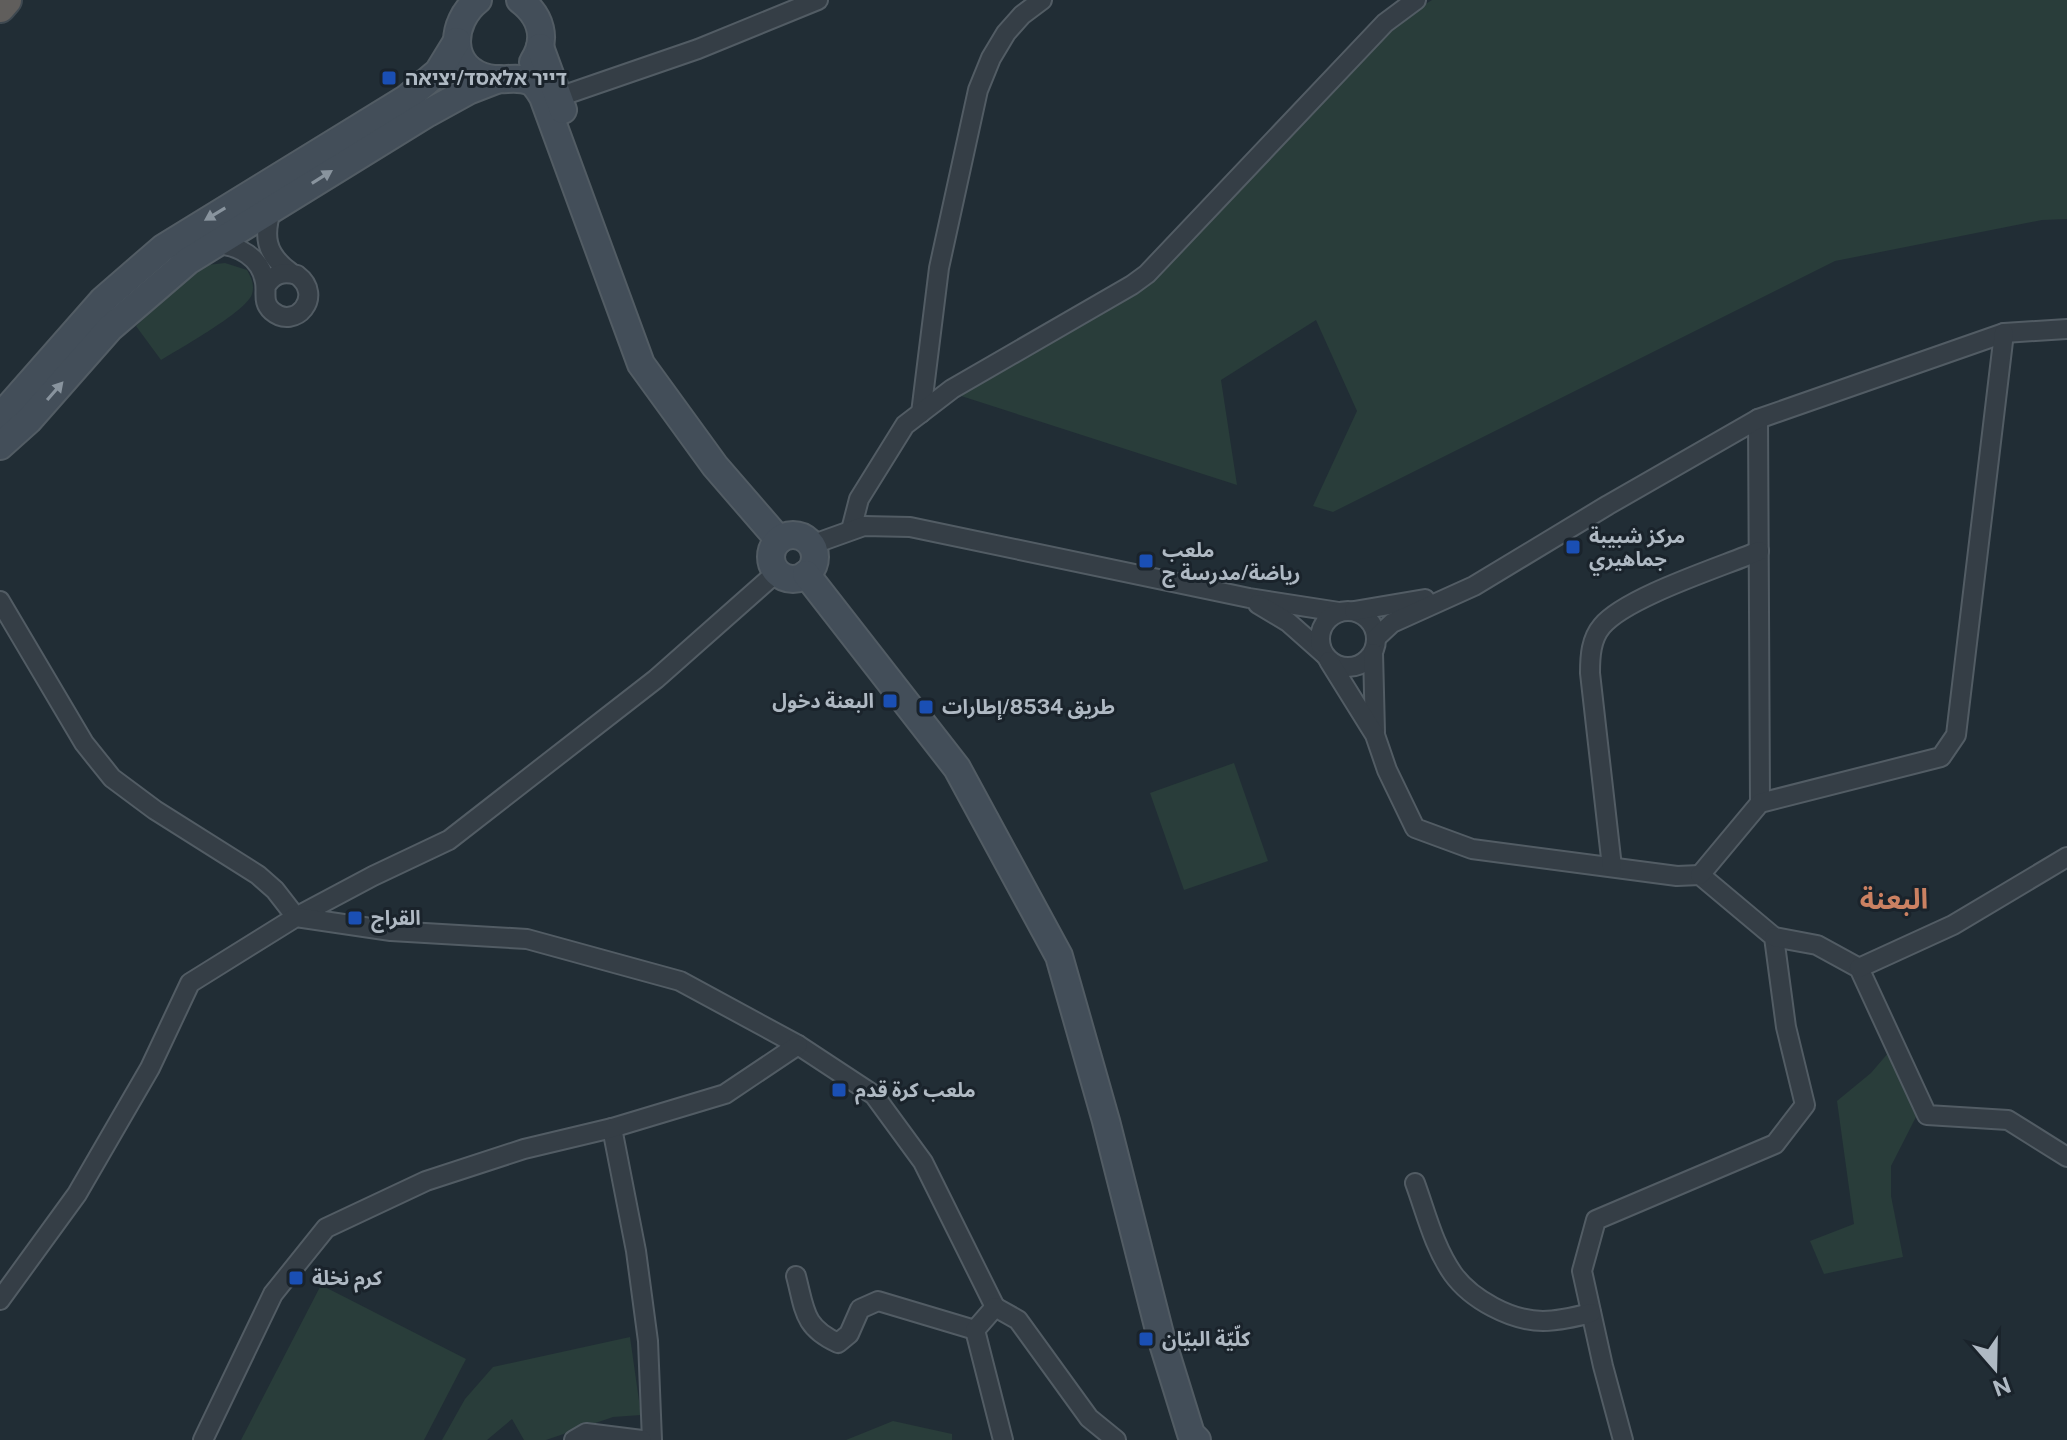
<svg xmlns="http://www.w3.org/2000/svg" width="2067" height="1440" font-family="'Public Sans','Noto Sans Arabic','Noto Sans Hebrew',sans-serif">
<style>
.green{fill:#293d3a}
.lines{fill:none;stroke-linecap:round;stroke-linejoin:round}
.minor-casing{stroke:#525c64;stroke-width:22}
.secondary-casing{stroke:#525c64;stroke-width:30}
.trunk-casing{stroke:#3f4951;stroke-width:34}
.minor{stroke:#353e46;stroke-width:18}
.secondary{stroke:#434e59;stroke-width:26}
.trunk{stroke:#605e5c;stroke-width:30}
.oneway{fill:#89949e}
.transit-dot{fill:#1a4fb4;stroke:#1a232b;stroke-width:3}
.labels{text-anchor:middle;stroke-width:6;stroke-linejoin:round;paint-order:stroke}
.poi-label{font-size:20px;font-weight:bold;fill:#afb9c3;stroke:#1a232b;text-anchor:start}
.district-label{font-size:28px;font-weight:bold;fill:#cb8162;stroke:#1a232b}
</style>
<rect width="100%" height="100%" fill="#212d35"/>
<g class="green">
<path d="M1432,0H2067V219L2042,220L1835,261L1333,512L1313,506L1357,411L1316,320L1221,380L1237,485L955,394L1162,258L1392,25Z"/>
<path d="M225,263L247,270C251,277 255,285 252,294C247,311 179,349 161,360L136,326L194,272L207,265Z"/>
<path d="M1234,763L1268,861L1184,890L1150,793Z"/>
<path d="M1889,1052L1918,1113L1891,1166V1196L1903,1257L1824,1274L1810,1241L1854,1224L1837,1101L1871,1073Z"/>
<path d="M321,1285L466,1359L424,1440H241Z"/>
<path d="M630,1337L641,1415L613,1417L546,1440H524L512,1419L487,1440H442L465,1399L493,1367Z"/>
<path d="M893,1421L952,1434V1440H846Z"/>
</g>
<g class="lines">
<defs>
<g id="minor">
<path d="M547,101L698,49L818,0"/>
<path d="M272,208C263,235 265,254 290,272"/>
<path d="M215,244C238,245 261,257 265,282C267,293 262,302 272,311C295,331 325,296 297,275C283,271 273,274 266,286"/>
<path d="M921,413L939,268L978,90L991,58L1006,33L1022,15L1042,0"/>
<path d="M1758,419L1760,803"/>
<path d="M851,530L859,499L905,425L952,389L1132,285L1147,274L1385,23L1416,0"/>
<path d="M811,545L864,526L910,527L1249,598L1339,612"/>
<path d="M0,601L84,743L112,778L155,810L258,875L275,890L296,917L373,876L449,840L656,679L777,572"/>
<path d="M1258,604L1288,622L1323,653"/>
<circle cx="1348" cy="639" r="28"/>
<path d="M1354,611L1425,599"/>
<path d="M1376,638L1392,623L1474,586L1608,505L1758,419L2004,333L2067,329"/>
<path d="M1373,653L1375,732"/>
<path d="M1329,661L1375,735L1387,770L1415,828L1472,849L1677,876L1700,875L1774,937L1786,1027L1805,1105L1775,1144L1596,1220L1582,1271L1603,1366L1623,1440"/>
<path d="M1612,867L1590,673C1590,656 1591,639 1602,626C1626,597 1721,567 1759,551"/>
<path d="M1700,875L1760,803L1941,757L1956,735L2004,333"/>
<path d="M1774,937L1817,945L1859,968L1927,1115L2008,1120L2067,1157"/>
<path d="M1859,968L1953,925L2067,857"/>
<path d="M612,1128L636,1251L648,1341L652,1440"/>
<path d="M1415,1183C1426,1213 1434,1247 1453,1274C1471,1299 1511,1321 1543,1321C1559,1321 1575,1317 1591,1313"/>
<path d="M796,1276C805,1310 803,1327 838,1343L849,1334L860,1309L878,1301L975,1330"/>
<path d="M0,1300L77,1194L150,1068L190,983L296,917L391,931L527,939L680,981L798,1045L874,1095L923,1162L995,1307"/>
<path d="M203,1440L273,1294L326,1228L426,1181L524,1149L612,1128L725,1094L798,1045"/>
<path d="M574,1440L586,1433L642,1440"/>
<path d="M1003,1440L975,1330L995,1307L1018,1320L1089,1418L1116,1440"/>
</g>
<g id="secondary">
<path d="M478,0C450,22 447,68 488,78C503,82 517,75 531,82C537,86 539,91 543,97L641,364L715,466L779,540"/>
<path d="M520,0C541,16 548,39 533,62"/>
<path d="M540,47L563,110"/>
<path d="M0,417L103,300L163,248L407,98L438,72L457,41"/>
<path d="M0,446L29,420L110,328L188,261L428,113L468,91L499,79"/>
<circle cx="793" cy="557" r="22"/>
<path d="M806,574L957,768L1059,956L1106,1121L1160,1334L1191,1434L1197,1440"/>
</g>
<path id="trunk" d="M0,7L6,0"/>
</defs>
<use href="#minor" class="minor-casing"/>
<use href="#secondary" class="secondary-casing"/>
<use href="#trunk" class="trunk-casing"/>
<use href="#minor" class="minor"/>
<use href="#secondary" class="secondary"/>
<use href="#trunk" class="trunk"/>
</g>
<defs><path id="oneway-solid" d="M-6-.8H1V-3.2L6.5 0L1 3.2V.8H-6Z" transform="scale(2)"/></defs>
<g class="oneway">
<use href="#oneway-solid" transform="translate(322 177) rotate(-32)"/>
<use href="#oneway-solid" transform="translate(215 214) rotate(149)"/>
<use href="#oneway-solid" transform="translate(55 391) rotate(-49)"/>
</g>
<g class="transit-dot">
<rect x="381" y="70" width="16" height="16" rx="4"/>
<rect x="1565" y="539" width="16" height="16" rx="4"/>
<rect x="1138" y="553" width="16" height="16" rx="4"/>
<rect x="882" y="693" width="16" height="16" rx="4"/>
<rect x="918" y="699" width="16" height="16" rx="4"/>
<rect x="347" y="910" width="16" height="16" rx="4"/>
<rect x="831" y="1082" width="16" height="16" rx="4"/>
<rect x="288" y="1270" width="16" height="16" rx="4"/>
<rect x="1138" y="1331" width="16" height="16" rx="4"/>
</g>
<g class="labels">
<g class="poi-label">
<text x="405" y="85">דייר אלאסד/יציאה</text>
<text x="1589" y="543">مركز شبيبة<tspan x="1589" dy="23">جماهيري</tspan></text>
<text x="1162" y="557">ملعب<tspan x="1162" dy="23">رياضة/مدرسة ج</tspan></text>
<text x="874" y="708" text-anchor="end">البعنة دخول</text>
<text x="942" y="714">طريق 8534/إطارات</text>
<text x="371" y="925">القراج</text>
<text x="855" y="1097">ملعب كرة قدم</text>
<text x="312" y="1285">كرم نخلة</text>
<text x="1162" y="1346">كلّيّة البيّان</text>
</g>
<g class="district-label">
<text x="1894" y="909">البعنة</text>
</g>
</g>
<g transform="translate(1995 1368) rotate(160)" stroke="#1a232b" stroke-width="6" paint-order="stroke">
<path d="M0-6L14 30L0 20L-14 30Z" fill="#afb9c3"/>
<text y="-12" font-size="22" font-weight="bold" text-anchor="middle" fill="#afb9c3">N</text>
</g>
</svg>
